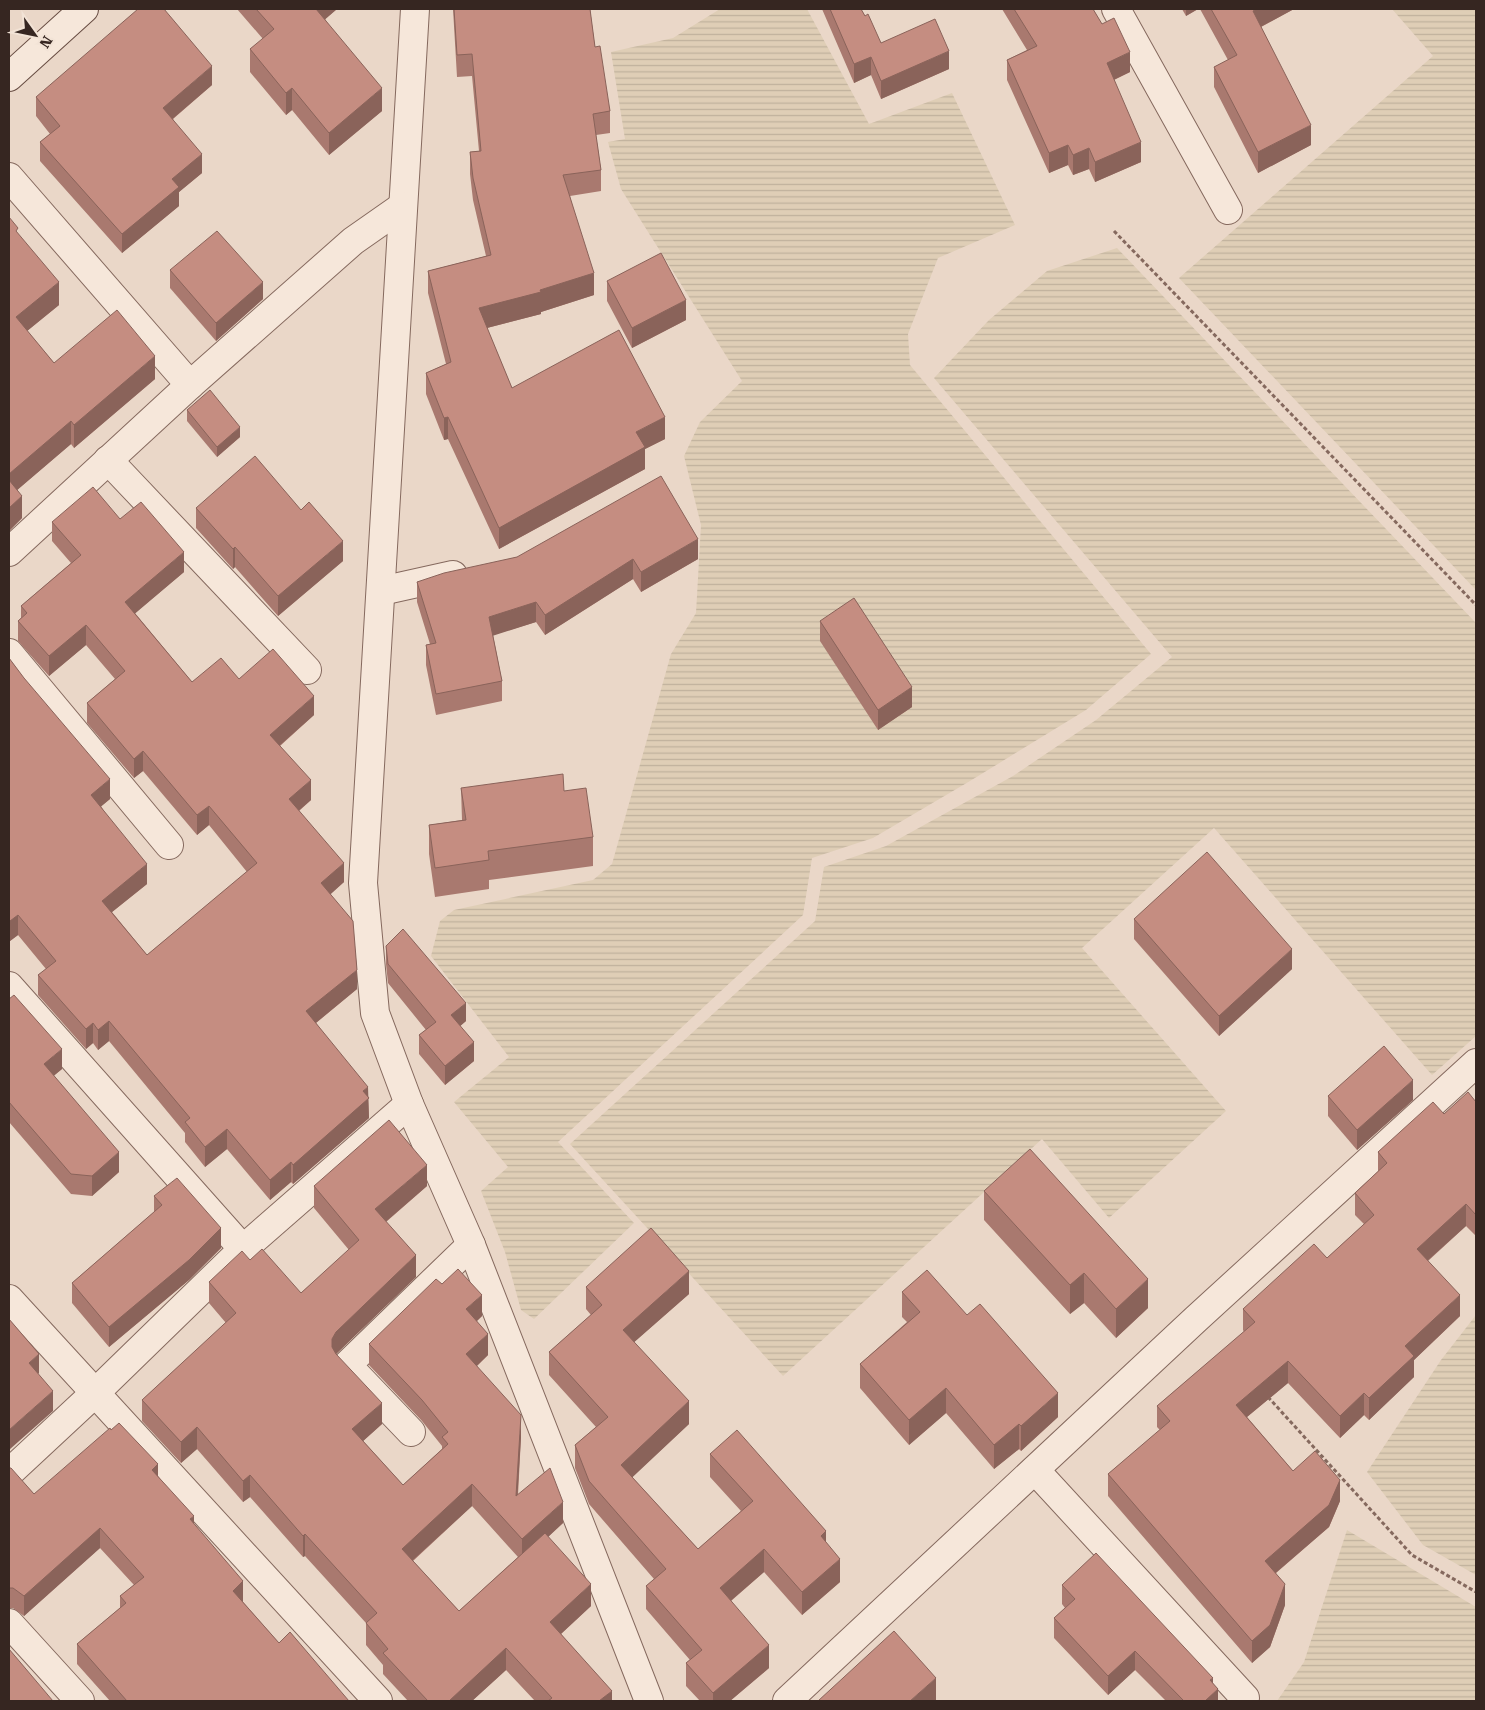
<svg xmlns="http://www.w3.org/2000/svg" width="1485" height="1710" font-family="'Roboto Serif',serif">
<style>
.farmland{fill:url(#farmland-rules)}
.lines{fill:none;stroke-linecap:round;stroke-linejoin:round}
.street-casing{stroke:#85695e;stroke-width:30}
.secondary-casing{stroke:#664b41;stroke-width:30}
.path{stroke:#85695e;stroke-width:3;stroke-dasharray:4 2.5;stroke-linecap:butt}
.street{stroke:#f6e7da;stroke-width:28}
.secondary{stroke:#f6e7da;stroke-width:28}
.wall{fill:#a9796f;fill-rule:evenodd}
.shaded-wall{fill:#8a635a}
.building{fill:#c58d81;stroke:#8a635a}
</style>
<defs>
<pattern id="farmland-rules" width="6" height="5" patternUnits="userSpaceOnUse" patternTransform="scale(1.25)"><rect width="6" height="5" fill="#dfceb6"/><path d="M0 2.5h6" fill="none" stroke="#c0b19c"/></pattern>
</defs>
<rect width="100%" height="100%" fill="#ead7c8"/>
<g class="farmland">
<path d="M720,9H807L869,124L952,93L1015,225L938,258L908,334L910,365L1151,654L1086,710L970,781L873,838L812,858L803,915L558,1142L634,1223L534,1319L521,1310L505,1252L481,1191L508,1167L454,1102L509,1057L431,956L440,921L454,910L593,880L612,864L671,654L696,613L701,525L684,456L700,422L742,381L621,189L608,142L625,139L611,52L673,38Z"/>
<path d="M1392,9H1476V590L1179,278L1433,56Z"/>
<path d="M1117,248L1476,623V1036L1432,1075L1214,828L1082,948L1226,1111L1109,1218L1042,1139L783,1376L570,1144L815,921L824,867L886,846L1013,776L1096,720L1172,657L934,378L989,320L1047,271Z"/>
<path d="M1476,1315V1575L1423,1545L1367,1472L1441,1360Z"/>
<path d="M1347,1530L1476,1607V1701H1277L1304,1662Z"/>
</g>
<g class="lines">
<defs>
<g id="street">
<path d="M415,9L363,883L375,1013L409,1104L471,1245L649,1701"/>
<path d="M1116,9L1228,210"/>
<path d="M9,177L190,385"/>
<path d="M108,460L307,670"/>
<path d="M9,552L190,385L353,241L403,206"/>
<path d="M381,591L453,575"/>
<path d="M9,653L169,845"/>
<path d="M9,986L243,1249"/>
<path d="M9,1299L378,1701"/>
<path d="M411,1432L347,1365L471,1245"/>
<path d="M1035,1470L1245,1698"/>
<path d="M9,1473L95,1393L243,1249L409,1104"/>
<path d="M9,1623L80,1701"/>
<path d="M787,1701L1196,1319L1476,1063"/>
</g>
<path id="secondary" d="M9,77L84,9"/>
</defs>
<use href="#street" class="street-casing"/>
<use href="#secondary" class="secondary-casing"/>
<g class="path">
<path d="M1114,231L1476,605"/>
<path d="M1268,1397L1412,1555L1476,1592"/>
</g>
<use href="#street" class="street"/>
<use href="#secondary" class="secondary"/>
</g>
<g class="wall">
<path d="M237,9H337L325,19L382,111L329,155L292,110L286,115L250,72V49L263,39Z"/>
<path d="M453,9H590L595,47L610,111V133L596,135L601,170V191L570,196L594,295L541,312V314L487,328L512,388L665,439L645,449V469L499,549L448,439L444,440L426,394V373L446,364L428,293V271L486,256L473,200L470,174V152L479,151L472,76L457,77Z"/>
<path d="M822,9H861L881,43L949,69L881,99L871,75L854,83Z"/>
<path d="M1002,9H1093L1130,72L1114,80L1141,162L1095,182L1089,169L1073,175L1068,165L1049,173L1007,80V60L1027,50Z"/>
<path d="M1182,9H1198L1186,16Z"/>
<path d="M1200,9H1294L1261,27L1311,145L1258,173L1214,87V67L1228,60Z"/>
<path d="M212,85L173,119L202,173L179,192V206L122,253L40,161V142L50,134L36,116V97Z"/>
<path d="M18,234L59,305L27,331L54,363L155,379L74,448L71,444L17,490L22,518L9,531Z"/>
<path d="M170,270L263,299L216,341L170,288Z"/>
<path d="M607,281L686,320L632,348L607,301Z"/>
<path d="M187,410L240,437L217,457L187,421Z"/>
<path d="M196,508L343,561L278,616L235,567L233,569L196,528Z"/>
<path d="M120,519L184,572L135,613L192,682L239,679L314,715L280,746L311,800L299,811L344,882L330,894L357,989L316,1023L368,1097L369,1118L293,1184L291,1182L270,1200L227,1149L205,1167L185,1142V1133L109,1041L98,1050L93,1043L86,1049L38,995V975L46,969L18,935L10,941L9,939V658L110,799L101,806L147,884L112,912L147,955L247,872L209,825L197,835L143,771L134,778L87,723V703L115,679L86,645L49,676L18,641V621L21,618V606L71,563L52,541V522Z"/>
<path d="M517,557L698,559L641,592L633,579L545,635L536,622L493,635L502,681V701L436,715L426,665V645L430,644L417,602V582Z"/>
<path d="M820,621L912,707L878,730L820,641Z"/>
<path d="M461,788L564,791L593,837V866L489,880V889L435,897L429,854V825L462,820Z"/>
<path d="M1134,919L1292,969L1219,1036L1134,939Z"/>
<path d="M386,946L466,1021L460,1026L474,1061L445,1085L419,1054V1035L426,1030L388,983L386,964Z"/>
<path d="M9,999L62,1069L53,1076L119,1172L92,1196L71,1194L9,1122Z"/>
<path d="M1328,1096L1413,1100L1357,1150L1328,1116Z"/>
<path d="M1476,1102V1236L1466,1226L1428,1261L1460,1316L1414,1360V1377L1369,1420L1364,1415L1340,1438L1288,1383L1247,1417L1293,1471L1340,1501L1329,1527L1276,1573L1285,1605L1270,1647L1252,1663L1108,1496V1474L1160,1430L1157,1427V1406L1244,1332L1243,1330V1309L1327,1258L1364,1224L1355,1215V1193L1378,1172V1152L1444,1114Z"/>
<path d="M314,1186H427L386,1222L416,1277L336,1354L382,1424L363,1441L403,1485L442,1449V1446L422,1421L369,1365V1344L442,1284L482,1316L477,1321L488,1355L477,1366L521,1437L518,1495L563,1523L548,1537L591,1606L561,1634L612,1701H535L506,1670L472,1701H408L383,1674V1665L366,1645V1623L305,1556L303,1557L250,1497L243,1502L197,1449L181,1463L142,1421V1400L226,1323L209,1303V1282L250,1260L301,1293L349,1250L314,1208ZM472,1506L518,1557L459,1611L413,1561Z"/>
<path d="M984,1191L1148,1308L1116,1338L1084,1303L1070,1314L984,1220Z"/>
<path d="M154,1196L221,1248L189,1280L109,1347L72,1303V1283L154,1212Z"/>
<path d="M586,1287L689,1294L634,1342L689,1424L632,1477L698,1549L741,1511L710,1477V1454L826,1543L840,1582L802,1615L764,1572L731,1601L769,1668L730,1701H700L686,1686V1663L690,1660L646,1609V1586L654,1579L589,1504L575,1468V1445L596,1427L549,1375V1352L591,1315L586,1309Z"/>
<path d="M902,1292L1058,1417L1021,1451L1019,1449L994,1469L946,1413L909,1445L860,1388V1364L907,1322L902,1317Z"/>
<path d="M9,1468L34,1494L158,1476L194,1524L243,1601V1602L279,1643L349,1701H110L77,1664V1644L120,1608V1596L134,1585L100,1548L24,1616L13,1608H9Z"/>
<path d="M1062,1585L1213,1683L1218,1701H1166L1135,1670L1108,1695L1054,1638V1618L1065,1608L1062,1604Z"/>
</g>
<g class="shaded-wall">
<path d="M314,9H337L314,29Z"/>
<path d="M1186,9H1198L1186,16Z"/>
<path d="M1257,9H1294L1253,31V11Z"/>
<path d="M949,51V69L881,99V81Z"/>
<path d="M1130,52V72L1107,83V63Z"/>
<path d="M871,57V75L854,83V64Z"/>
<path d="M212,66V85L163,127V108Z"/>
<path d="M292,88V110L286,115V93Z"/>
<path d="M382,88V111L329,155V133Z"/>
<path d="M1311,125V145L1258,173V152Z"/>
<path d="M1141,142V162L1095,182V162Z"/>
<path d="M1068,145V165L1049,173V153Z"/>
<path d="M1089,148V169L1073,175V155Z"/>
<path d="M202,154V173L179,192V206L122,253V234L172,179Z"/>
<path d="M594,273V295L541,312V314L479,330V308L540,290Z"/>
<path d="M59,282V305L16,340V317Z"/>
<path d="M263,282V299L216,341V323Z"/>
<path d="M686,300V320L632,348V328Z"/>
<path d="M155,356V379L74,448V425Z"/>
<path d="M448,417V439L444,440V418Z"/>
<path d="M665,417V439L645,449V469L499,549V528L636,432Z"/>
<path d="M71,421V444L9,497V474Z"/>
<path d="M240,427V437L217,457V447Z"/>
<path d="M22,496V518L9,531V508Z"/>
<path d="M698,539V559L641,592V572Z"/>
<path d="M343,541V561L278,616V596Z"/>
<path d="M235,547V567L233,569V549Z"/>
<path d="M184,552V572L125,622V602Z"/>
<path d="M633,559V579L545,635V615Z"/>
<path d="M536,602V622L489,637V617Z"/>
<path d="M86,625V645L49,676V656Z"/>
<path d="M912,687V707L878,730V710Z"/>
<path d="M314,696V715L270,754V735Z"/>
<path d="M143,751V771L134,778V759Z"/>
<path d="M110,779V799L91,815V795Z"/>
<path d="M311,780V800L289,819V799Z"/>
<path d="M209,806V825L197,835V815Z"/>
<path d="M344,863V882L321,903V883Z"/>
<path d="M147,864V884L102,920V901Z"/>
<path d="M18,915V935L10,941V921Z"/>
<path d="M1292,949V969L1219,1036V1016Z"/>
<path d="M357,970V989L306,1031V1011Z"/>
<path d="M466,1003V1021L451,1034V1015Z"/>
<path d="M109,1021V1041L98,1050V1030Z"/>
<path d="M93,1023V1043L86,1049V1029Z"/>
<path d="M474,1042V1061L445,1085V1066Z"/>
<path d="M62,1049V1069L44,1084V1064Z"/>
<path d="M1413,1080V1100L1357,1150V1130Z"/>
<path d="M368,1087L369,1118L293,1184V1165L363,1091Z"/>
<path d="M227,1129V1149L205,1167V1147Z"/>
<path d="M119,1152V1172L92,1196V1176Z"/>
<path d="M291,1162V1182L270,1200V1180Z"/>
<path d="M427,1165V1186L375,1231V1209Z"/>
<path d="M1466,1204V1226L1417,1270V1249Z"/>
<path d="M221,1228V1248L189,1280L109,1347V1327Z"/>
<path d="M416,1255V1277L336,1354L332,1360V1368V1339L336,1332Z"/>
<path d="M689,1271V1294L623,1352V1330Z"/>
<path d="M1084,1273V1303L1070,1314V1285Z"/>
<path d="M1148,1279V1308L1116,1338V1309Z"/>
<path d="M482,1295V1316L466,1331V1309Z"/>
<path d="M1460,1295V1316L1414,1360V1377L1369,1420V1398L1405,1346Z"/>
<path d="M488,1334V1355L466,1376V1354Z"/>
<path d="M39,1354V1373L29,1383V1363Z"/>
<path d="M1288,1361V1383L1236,1426V1405Z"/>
<path d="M946,1388V1413L909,1445V1420Z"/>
<path d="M53,1391V1411L9,1450V1430Z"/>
<path d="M1058,1393V1417L1021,1451V1426Z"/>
<path d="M1364,1393V1415L1340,1438V1416Z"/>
<path d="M689,1401V1424L621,1488V1465Z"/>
<path d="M382,1403V1424L352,1451V1429Z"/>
<path d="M521,1415V1437L516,1518V1496Z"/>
<path d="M1019,1424V1449L994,1469V1445Z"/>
<path d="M197,1427V1449L181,1463V1442Z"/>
<path d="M158,1464V1484L152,1470Z"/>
<path d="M250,1475V1497L243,1502V1481Z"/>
<path d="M1340,1480V1501L1329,1527L1265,1582V1561Z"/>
<path d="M472,1484V1506L402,1570V1549Z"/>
<path d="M563,1502V1523L522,1561V1539Z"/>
<path d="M194,1516V1535L190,1519Z"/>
<path d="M100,1528V1548L24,1616V1596Z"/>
<path d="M826,1531V1554L821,1536Z"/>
<path d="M305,1534V1556L303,1557V1536Z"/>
<path d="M764,1549V1572L720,1610V1588Z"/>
<path d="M840,1559V1582L802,1615V1592Z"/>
<path d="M243,1581V1601L233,1610V1591Z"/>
<path d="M591,1584V1606L550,1644V1622Z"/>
<path d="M1285,1584V1605L1270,1647L1252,1663V1641Z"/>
<path d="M769,1645V1668L730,1701H713V1693Z"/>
<path d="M506,1648V1670L472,1701H449Z"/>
<path d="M1135,1651V1670L1108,1695V1676Z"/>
<path d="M936,1678V1701H910Z"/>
<path d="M1213,1678V1694L1218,1689V1701H1205L1210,1680Z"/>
<path d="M612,1691V1701H599Z"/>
</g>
<g class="building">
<path d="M138,9H164L212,66L163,108L202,154L172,179L179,187L122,234L40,142L60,126L36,97Z"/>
<path d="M256,9H316L382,88L329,133L292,88L286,93L250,49L274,29Z"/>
<path d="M454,9H590L595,47L600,46L610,111L593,114L601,170L563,175L594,273L540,290L541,292L479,308L512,388L619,330L665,417L636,432L645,447L499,528L448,417L444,418L426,373L451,362L428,271L491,255L473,178L470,152L481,151L472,54L457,55Z"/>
<path d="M830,9H861L865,16L868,14L881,43L935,19L949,51L881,81L871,57L854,64Z"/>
<path d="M1014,9H1093L1102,24L1114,18L1130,52L1107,63L1141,142L1095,162L1089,148L1073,155L1068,145L1049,153L1007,60L1037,46Z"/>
<path d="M1211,9H1257L1253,11L1311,125L1258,152L1214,67L1237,55Z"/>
<path d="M9,217L18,228L16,231L59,282L16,317L54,363L117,310L155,356L74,425L71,421L9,474Z"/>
<path d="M217,231L263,282L216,323L170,270Z"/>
<path d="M661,253L686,300L632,328L607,281Z"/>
<path d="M210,390L240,427L217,447L187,410Z"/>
<path d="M255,456L301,510L309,502L343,541L278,596L235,547L233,549L196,508Z"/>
<path d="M661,476L698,539L641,572L633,559L545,615L536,602L489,617L502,681L436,694L426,645L436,643L417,582L444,573L517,557Z"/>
<path d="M9,480L22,496L9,508Z"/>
<path d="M93,487L120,519L141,502L184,552L125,602L192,682L221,658L239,679L273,649L314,696L270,735L311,780L289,799L344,863L321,883L353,921L357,970L306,1011L368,1087L363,1091L369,1098L293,1165L291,1162L270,1180L227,1129L205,1147L185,1122L190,1118L109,1021L98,1030L93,1023L86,1029L38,975L56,961L18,915L10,921L9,919V658L24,678L110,779L91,795L147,864L102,901L147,955L257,863L209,806L197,815L143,751L134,759L87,703L125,671L86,625L49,656L18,621L27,613L21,606L81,555L52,522Z"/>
<path d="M854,598L912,687L878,710L820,621Z"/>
<path d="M563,774L564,791L586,788L593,837L488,851L489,860L435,868L429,825L466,820L461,788Z"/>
<path d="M1207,852L1292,949L1219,1016L1134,919Z"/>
<path d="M403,929L466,1003L451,1015L474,1042L445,1066L419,1035L436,1022L388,964L386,946Z"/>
<path d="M14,995L62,1049L44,1064L119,1152L92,1176L71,1174L9,1102V999Z"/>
<path d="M1384,1046L1413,1080L1357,1130L1328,1096Z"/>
<path d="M1468,1092L1476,1102V1215L1466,1204L1417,1249L1460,1295L1405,1346L1414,1356L1369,1398L1364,1393L1340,1416L1288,1361L1236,1405L1293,1471L1315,1451L1340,1480L1329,1505L1265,1561L1285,1584L1270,1625L1252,1641L1108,1474L1170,1421L1157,1406L1255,1322L1243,1309L1314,1244L1327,1258L1374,1215L1355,1193L1387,1163L1378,1152L1433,1102L1444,1114Z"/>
<path d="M389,1120L427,1165L375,1209L416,1255L336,1332L332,1339V1347L336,1354L382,1403L352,1429L403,1485L448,1444L442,1437L448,1432L422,1400L369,1344L436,1279L442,1284L458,1269L482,1295L466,1309L488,1334L466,1354L521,1415L516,1496L550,1468L563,1502L522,1539L472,1484L402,1549L459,1611L545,1533L591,1584L550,1622L612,1691L599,1701H548L552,1698L506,1648L449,1701H428L383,1653L388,1649L366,1623L377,1613L305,1534L303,1536L250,1475L243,1481L197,1427L181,1442L142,1400L236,1313L209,1282L242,1251L250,1260L262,1249L301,1293L359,1240L314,1186Z"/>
<path d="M1030,1149L1148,1279L1116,1309L1084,1273L1070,1285L984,1191Z"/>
<path d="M177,1178L221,1228L189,1260L109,1327L72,1283L162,1205L154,1196Z"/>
<path d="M651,1228L689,1271L623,1330L689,1401L621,1465L698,1549L753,1501L710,1454L737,1430L826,1531L821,1536L840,1559L802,1592L764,1549L720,1588L769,1645L713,1693L686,1663L702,1650L646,1586L666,1569L589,1481L575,1445L608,1417L549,1352L602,1305L586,1287Z"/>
<path d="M927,1270L967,1315L980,1304L1058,1393L1021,1426L1019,1424L994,1445L946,1388L909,1420L860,1364L920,1312L902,1292Z"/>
<path d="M9,1319L39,1354L29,1363L53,1391L9,1430Z"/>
<path d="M119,1423L158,1464L152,1470L194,1516L190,1519L243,1581L233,1591L279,1643L290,1632L349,1701H127L77,1644L126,1603L120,1596L144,1577L100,1528L24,1596L13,1588H9V1468H11L34,1494L110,1428L111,1430Z"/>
<path d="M1096,1553L1213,1678L1210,1680L1218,1689L1205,1701H1184L1135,1651L1108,1676L1054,1618L1075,1599L1062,1585Z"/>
<path d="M894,1631L936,1678L910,1701H818Z"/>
<path d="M9,1649L53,1701H9Z"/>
</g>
<rect width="1485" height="1710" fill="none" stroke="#362621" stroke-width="20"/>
<g transform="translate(35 35) rotate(123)" stroke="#f2e3d6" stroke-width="4" paint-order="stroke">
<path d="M0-4L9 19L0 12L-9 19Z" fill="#362621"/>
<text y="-8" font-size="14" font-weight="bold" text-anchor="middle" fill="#362621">N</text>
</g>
</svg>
